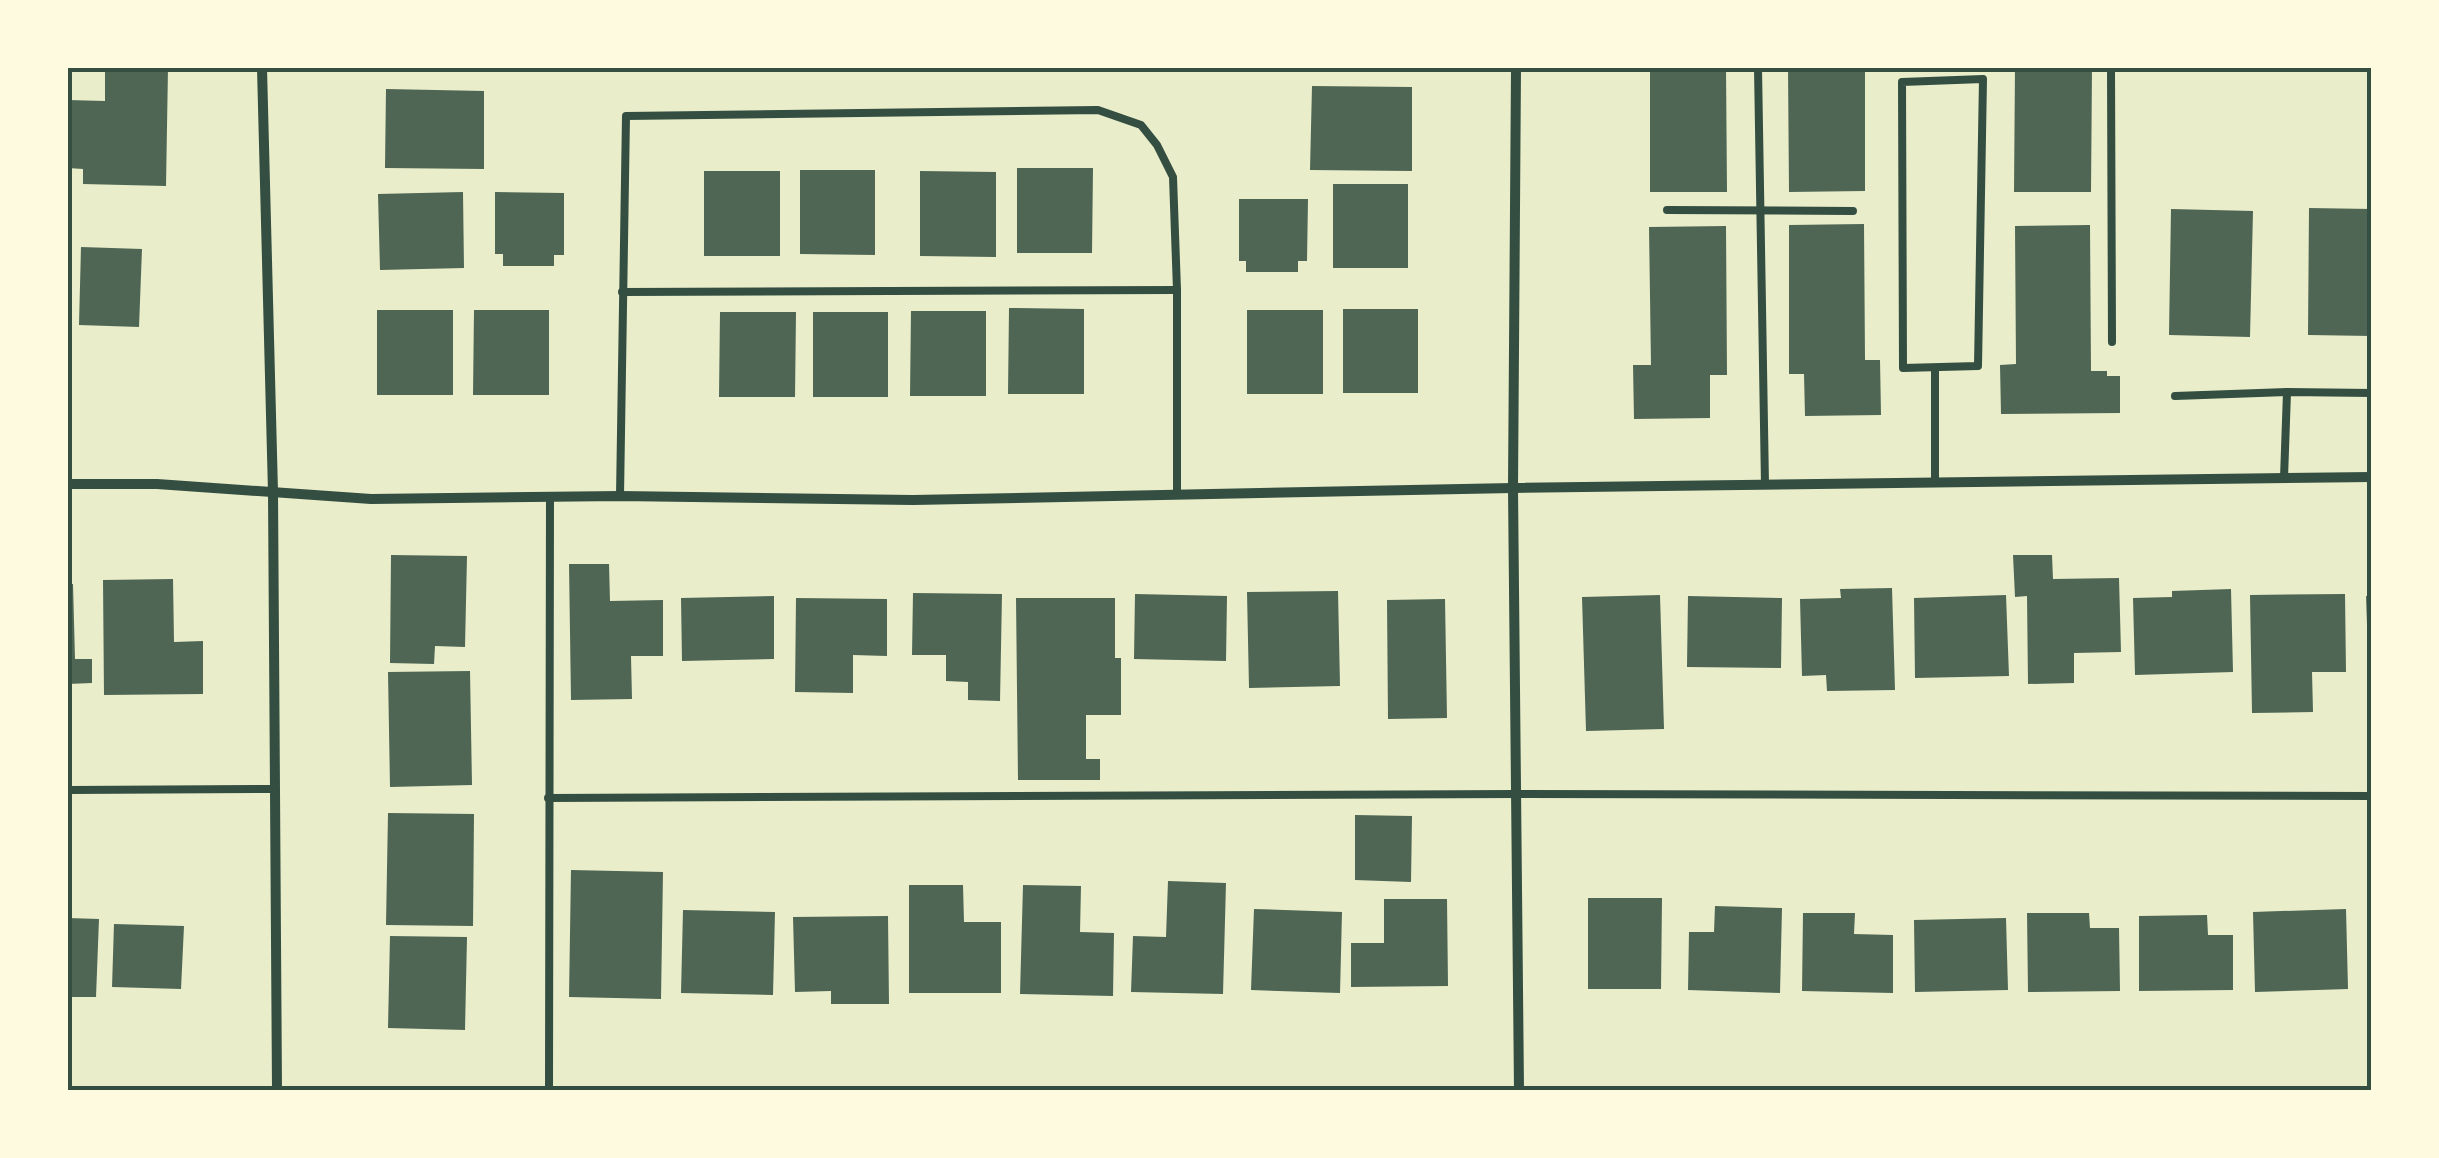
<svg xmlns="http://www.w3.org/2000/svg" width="2439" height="1158" font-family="'PT Sans Narrow',sans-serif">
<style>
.building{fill:#4f6655}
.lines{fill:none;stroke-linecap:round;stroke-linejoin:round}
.service{stroke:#344e41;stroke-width:8}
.minor{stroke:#344e41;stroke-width:10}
.neatline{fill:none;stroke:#344e41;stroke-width:4}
</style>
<rect width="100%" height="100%" fill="#e9edc9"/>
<g class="building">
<path d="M105,68H168L166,186L83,184V169L68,168V100L105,101Z"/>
<path d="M1650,68H1726L1727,192H1650Z"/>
<path d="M1788,68H1865V191L1789,192Z"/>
<path d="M2015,68H2092L2091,192H2014Z"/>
<path d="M1312,86L1412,87V171L1310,170Z"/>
<path d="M386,89L484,91V169L385,168Z"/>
<path d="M1017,168H1093L1092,253H1017Z"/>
<path d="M800,170H875V255L800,254Z"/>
<rect x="704" y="171" width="76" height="85"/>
<path d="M920,171L996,172V257L920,256Z"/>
<rect x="1333" y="184" width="75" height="84"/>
<path d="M463,192L464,268L380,270L378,194Z"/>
<path d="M495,192L564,193V255H554V266H503V254H495Z"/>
<path d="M1239,199H1308L1307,261H1298V272H1246V261H1239Z"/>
<path d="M2309,208L2372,209V336L2308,335Z"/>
<path d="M2171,209L2253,211L2250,337L2169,335Z"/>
<path d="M1864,224L1865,360H1880L1881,415L1805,416L1804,374H1789V225Z"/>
<path d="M2090,225L2091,371H2107V376H2120V413L2001,414L2000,365L2016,364L2015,226Z"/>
<path d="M1726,226L1727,375H1710V418L1634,419L1633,365H1651L1649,227Z"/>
<path d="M81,247L142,249L139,327L79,325Z"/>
<path d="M1009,308L1084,309V394H1008Z"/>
<rect x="1343" y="309" width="75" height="84"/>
<rect x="377" y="310" width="76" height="85"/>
<path d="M474,310H549V395H473Z"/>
<rect x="1247" y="310" width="76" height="84"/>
<path d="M911,311H986V396H910Z"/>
<path d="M720,312H796L795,397H719Z"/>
<rect x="813" y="312" width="75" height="85"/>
<path d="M391,555L467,556L465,647L435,646L434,664L390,663Z"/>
<path d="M2013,555H2052L2053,579L2119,578L2121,652L2074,653V683L2028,684L2027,596L2015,597Z"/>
<path d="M569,564H609L610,601L663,600V656H631L632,699L571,700Z"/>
<path d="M173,579L174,642L203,641V694L104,695L103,580Z"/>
<path d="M68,584H73L75,659H92V683L68,684Z"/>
<path d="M1892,588L1895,690L1827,691L1826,675L1802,676L1800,599L1841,598L1840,589Z"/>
<path d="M2231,589L2233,672L2135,675L2133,598L2172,597V591Z"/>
<path d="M1338,591L1340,686L1249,688L1247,592Z"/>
<path d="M913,593L1002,594L1000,701L968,700V682L946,681V655H912Z"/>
<path d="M1135,594L1227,596L1226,661L1134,659Z"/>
<path d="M2345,594L2346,672H2312L2313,712L2252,713L2250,595Z"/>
<path d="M1660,595L1664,729L1586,731L1582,597Z"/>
<path d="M2006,595L2009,676L1915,678L1914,598Z"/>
<path d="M774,596V659L682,661L681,598Z"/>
<path d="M1688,596L1782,598L1781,668L1687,667Z"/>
<path d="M2366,596H2372V652H2368Z"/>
<path d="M796,598L887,599V656L853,655V693L795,692Z"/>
<path d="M1016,598H1115V658H1121V715H1086V759H1100V780H1018Z"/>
<path d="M1445,599L1447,718L1388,719L1387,600Z"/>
<path d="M470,671L472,785L390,787L388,672Z"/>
<path d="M388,813L474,814L473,926L386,925Z"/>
<path d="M1355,815L1412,816L1411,882L1355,880Z"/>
<path d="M571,870L663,872L661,999L569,997Z"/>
<path d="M1168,881L1226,883L1223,994L1131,992L1133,936L1166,937Z"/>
<path d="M909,885H963L964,922H1001V993H909Z"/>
<path d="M1023,885L1081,886L1080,932L1114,933L1113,996L1020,994Z"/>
<path d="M1588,898H1662L1661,989H1588Z"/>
<path d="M1384,899H1447L1448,986L1351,987V943H1384Z"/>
<path d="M1715,906L1782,908L1780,993L1688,990L1689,932H1714Z"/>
<path d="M1254,909L1342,912L1340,993L1251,990Z"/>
<path d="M2346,909L2348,989L2255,992L2253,912Z"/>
<path d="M683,910L775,912L773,995L681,993Z"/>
<path d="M1803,913H1855L1854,934L1893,935V993L1802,991Z"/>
<path d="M2027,913H2089L2090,928H2119L2120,991L2028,992Z"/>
<path d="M2207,915L2208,935H2233V990L2139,991V916Z"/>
<path d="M888,916L889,1004H831V991L795,992L793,917Z"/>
<path d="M68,918L99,919L96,997H68Z"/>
<path d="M2006,918L2008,990L1915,992L1914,920Z"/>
<path d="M114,924L184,926L181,989L112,987Z"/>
<path d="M390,936L467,937L465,1030L388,1028Z"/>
</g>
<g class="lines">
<g class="service">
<path d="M1758,68L1765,485"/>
<path d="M2111,68L2112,342"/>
<path d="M1983,79L1978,366L1903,368L1902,82Z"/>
<path d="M1667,210L1853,211"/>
<path d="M622,292L1177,290"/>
<path d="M2175,396L2287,392"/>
<path d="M2284,478L2287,392L2372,393"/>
<path d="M1935,483V368"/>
<path d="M620,496L626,116L1098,110L1141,125L1157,145L1173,177L1177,290V495"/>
<path d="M68,790L275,789"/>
<path d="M548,798L1516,794L2372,796"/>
<path d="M549,1090L550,496"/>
</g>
<g class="minor">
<path d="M262,68L273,492L277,1090"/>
<path d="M1516,68L1513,488L1519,1090"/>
<path d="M68,484H157L371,499L620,496L913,500L1513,488L2372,477"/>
</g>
</g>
<rect width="2439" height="1158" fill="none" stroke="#fefae0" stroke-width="140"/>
<rect x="70" y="70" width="2299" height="1018" class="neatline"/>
</svg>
